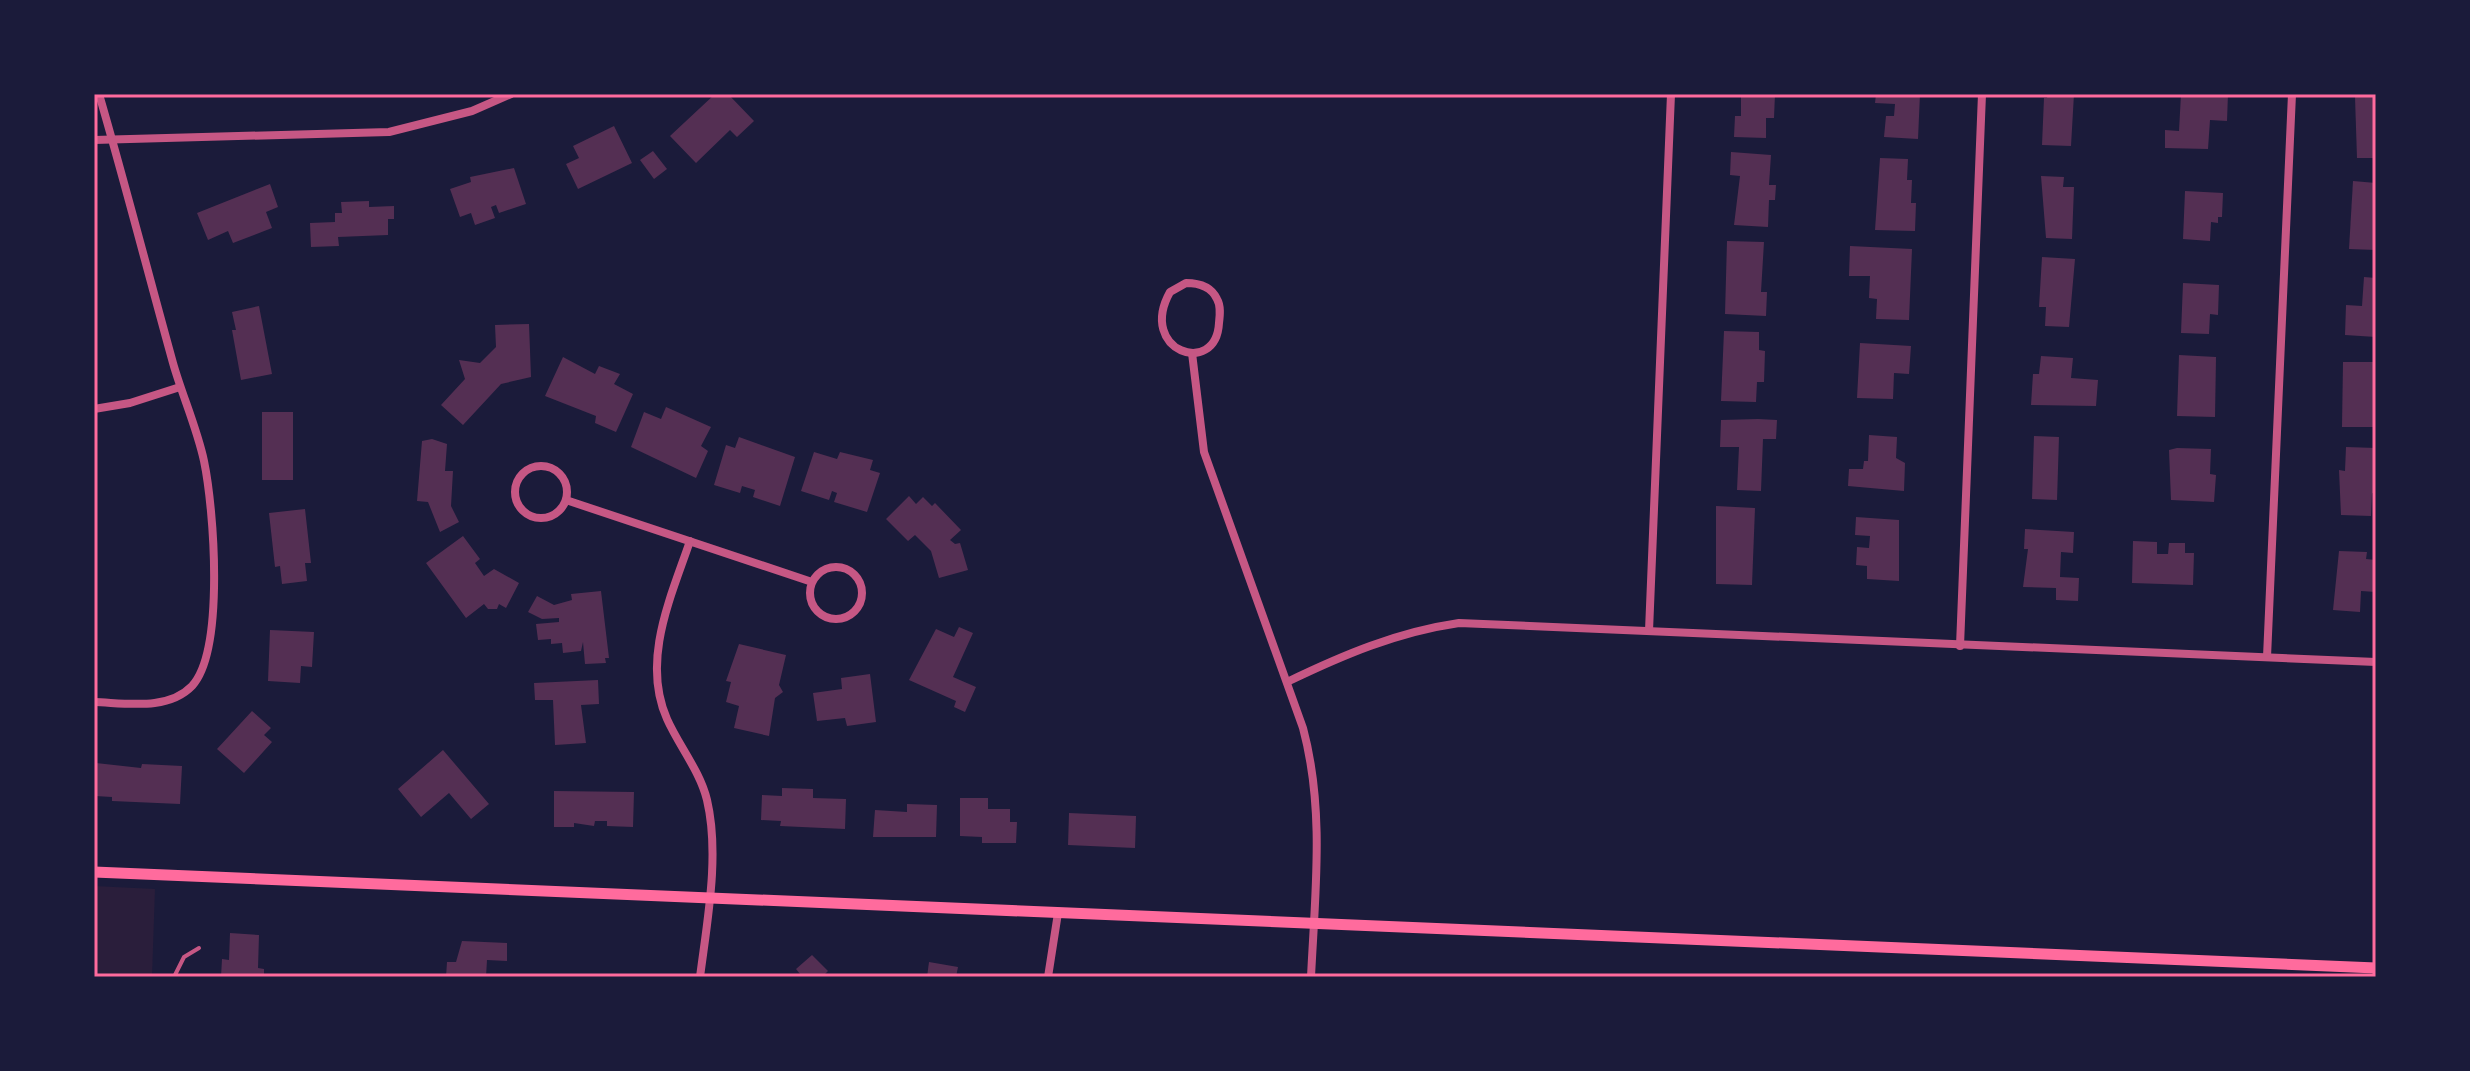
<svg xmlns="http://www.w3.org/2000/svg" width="2470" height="1071" font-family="Karla,sans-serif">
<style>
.green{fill:#2a1e3b}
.building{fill:#542f53}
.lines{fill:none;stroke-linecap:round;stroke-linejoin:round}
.service{stroke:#c65784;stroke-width:4}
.minor{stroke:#c65784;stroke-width:8}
.secondary{stroke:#ff6b9d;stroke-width:11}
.neatline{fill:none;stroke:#ff6b9d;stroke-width:3}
</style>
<rect width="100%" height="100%" fill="#1b1b3a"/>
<path class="green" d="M94,886L155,889L152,977H94Z"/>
<g class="building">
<path d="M715,94H728L754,121L737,137L730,130L696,163L670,136Z"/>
<path d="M1741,94H1775L1774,118H1766V138L1734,137L1735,116H1741Z"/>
<path d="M1876,94H1920L1918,139L1884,137L1886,116H1894L1895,104L1875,103Z"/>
<path d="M2048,94H2074L2071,146L2042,145L2044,98H2047Z"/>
<path d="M2181,94H2228L2227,121L2210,120L2208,149L2165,148V130L2179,131Z"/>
<path d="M2355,97H2376V158H2357Z"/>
<path d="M614,126L632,163L578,189L566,164L579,158L573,146Z"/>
<path d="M653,151L667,169L654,179L640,160Z"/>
<path d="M1731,152L1771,155L1769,185H1776L1775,200H1769L1768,227L1734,225L1740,176L1730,175Z"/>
<path d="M1880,158L1908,159L1907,180H1912L1911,203H1916L1915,231L1875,230Z"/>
<path d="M514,168L526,204L499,213L496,205L491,207L495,218L475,225L471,213L460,217L450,189L471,182L470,177Z"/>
<path d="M2041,176L2064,177L2063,187H2074L2072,239L2046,238Z"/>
<path d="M2353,181L2376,183V250L2349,249Z"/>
<path d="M270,184L278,207L266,212L272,228L233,243L228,231L208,240L197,213Z"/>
<path d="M2185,191L2223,193L2222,217H2218V223L2211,222L2210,241L2183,239Z"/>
<path d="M369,201V207L394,206V219H388V235L338,237L339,246L311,247L310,223L335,222V213H342L341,202Z"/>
<path d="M1727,241L1764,242L1761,292H1767L1766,316L1725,314Z"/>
<path d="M1850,246L1912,249L1909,320L1876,319L1877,299L1869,298L1870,276H1849Z"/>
<path d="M2042,257L2075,259L2069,327L2045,326L2046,307H2039Z"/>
<path d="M2364,277L2376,278V337L2345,335L2346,305L2362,306Z"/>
<path d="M2183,283L2219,285L2218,315L2210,314L2209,334L2181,333Z"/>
<path d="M259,306L272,374L241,380L232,330H236L232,312Z"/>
<path d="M529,324L531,377L501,384L463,425L441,405L465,379L459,360L480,363L496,347L495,325Z"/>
<path d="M1724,331L1759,332V350L1765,351L1764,382H1757L1756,402L1721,401Z"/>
<path d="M1860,343L1911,346L1909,374L1894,373L1893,399L1857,398Z"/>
<path d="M2179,355L2216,357L2215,417L2177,416Z"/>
<path d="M2041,356L2073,358L2071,378L2098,380L2096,406L2031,405L2033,374H2039Z"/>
<path d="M563,357L595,374L599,366L620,374L614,384L633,394L616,432L595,423L596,416L545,396Z"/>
<path d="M2343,362H2376V427H2342Z"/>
<path d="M666,407L711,427L701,446L708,451L696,478L631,447L644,412L661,419Z"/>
<rect x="262" y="412" width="31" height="68"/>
<path d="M1758,419L1777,420L1776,439H1763L1761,491L1737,490L1739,447H1720L1721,420Z"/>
<path d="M1869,435L1897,437L1896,458L1905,463L1904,491L1848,486L1849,469H1863L1864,461H1868Z"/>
<path d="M2034,436L2059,437L2057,500L2032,499Z"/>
<path d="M739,437L795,457L780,506L753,497L755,490L742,486L740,493L714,485L726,445L735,448Z"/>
<path d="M432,439L447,444L445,471H453L451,506L459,522L440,532L428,502L417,501L422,441Z"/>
<path d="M2346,447L2376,448V494L2372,493L2371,516L2341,515L2339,470L2345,471Z"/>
<path d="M2177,448L2211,449L2210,474L2216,475L2214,502L2171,500L2169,450Z"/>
<path d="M814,452L837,459L840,452L873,460L870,470L880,473L867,512L834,502L837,493L832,491L829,500L801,491Z"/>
<path d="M909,496L916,504L923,497L932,506L935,503L961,530L950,540L955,544L960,543L968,570L939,578L931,551L915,535L908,541L886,519Z"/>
<path d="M1716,506L1755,508L1752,585L1716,584Z"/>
<path d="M305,509L311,563H305L307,581L282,584L280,566L275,567L269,513Z"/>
<path d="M1856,517L1899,520V581L1867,579V566L1856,565L1857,547L1869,548L1870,536L1855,535Z"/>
<path d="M2025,529L2074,532L2073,553L2061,552L2060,577L2079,578L2078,601L2056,600V588L2023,587L2028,549H2024Z"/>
<path d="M463,536L480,559L475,563L484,576L494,569L519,583L506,608L499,604L497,609H488L484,604L466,618L426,563Z"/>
<path d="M2133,541L2157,542V554H2168L2169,543H2185V553H2194L2193,585L2132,583Z"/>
<path d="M2339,551L2367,552L2366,559L2376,560V592L2361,591L2360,612L2333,610Z"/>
<path d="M601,591L609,658H605L606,663L585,664L583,642L581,651L563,653L562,643L551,644V639L538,640L536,624L559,622V618L542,619L528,612L537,596L554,605L572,600L571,594Z"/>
<path d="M959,627L973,633L953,677L976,687L965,712L954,707L956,701L909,680L936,629L954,637Z"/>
<path d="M270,630L314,632L312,667L301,666L300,683L268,681Z"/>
<path d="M739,644L786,655L779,685L783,692L775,698L769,736L734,728L739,706L726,702L731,682L726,681Z"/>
<path d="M870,674L876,722L847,726L845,718L817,721L813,693L842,689L841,678Z"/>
<path d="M598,680L599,704L581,705L586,743L555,745L553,700H535L534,683Z"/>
<path d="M252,711L271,728L264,735L272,742L244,773L217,749Z"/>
<path d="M443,750L489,804L471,819L449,793L421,817L398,789Z"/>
<path d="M96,763L141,768L142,764L182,766L180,804L112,801V797L95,796Z"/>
<path d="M782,788L813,789V798L846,799L845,829L780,826L781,821L761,820L762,795L782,796Z"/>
<path d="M554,791L634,792L633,827L607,826V821H595L594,826L574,823V827H554Z"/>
<path d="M960,798H988V809H1010V822H1017L1016,843H982V837L960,836Z"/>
<path d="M907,804L937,805L936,837H873L875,810L907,812Z"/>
<path d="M1069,813L1136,816L1135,848L1068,845Z"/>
<path d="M230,933L259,935L258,968L264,969V977H221L222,959L229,960Z"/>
<path d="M462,941L507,943V961L487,960L486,977H446L447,962H456Z"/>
<path d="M812,955L828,971L822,977H797L800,974L796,969Z"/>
<path d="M929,962L958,967L956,977H927Z"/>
</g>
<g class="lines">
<path class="service" d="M174,977L184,957L199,948"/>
<g class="minor">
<path d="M94,140L389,132L472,111L511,94"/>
<path d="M1186,283C1199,283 1211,286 1217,299C1221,306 1220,315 1219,323C1216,378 1137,351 1170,292Z"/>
<path d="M1192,353L1204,452L1303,728C1325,810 1315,893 1311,977"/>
<path d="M94,409L130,403L180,387"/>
<circle cx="541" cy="492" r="26"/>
<path d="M566,500L812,582"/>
<path d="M690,541C671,597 641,660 667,719C679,746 700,771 707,800C720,855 707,922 700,977"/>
<circle cx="836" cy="593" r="26"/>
<path d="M1649,631L1671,94"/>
<path d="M1960,646L1982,94"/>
<path d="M2267,657L2292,94"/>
<path d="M1287,682C1343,655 1397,632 1459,623L2376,662"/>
<path d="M94,702C126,703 168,711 192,686C225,650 214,509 204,461C197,428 182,395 173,363C148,273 125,183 99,94"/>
<path d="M1048,977L1058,913"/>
</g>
<path class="secondary" d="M94,872L2376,968"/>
</g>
<rect width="2470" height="1071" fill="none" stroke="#1b1b3a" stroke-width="192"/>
<rect x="96" y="96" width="2278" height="879" class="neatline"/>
</svg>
